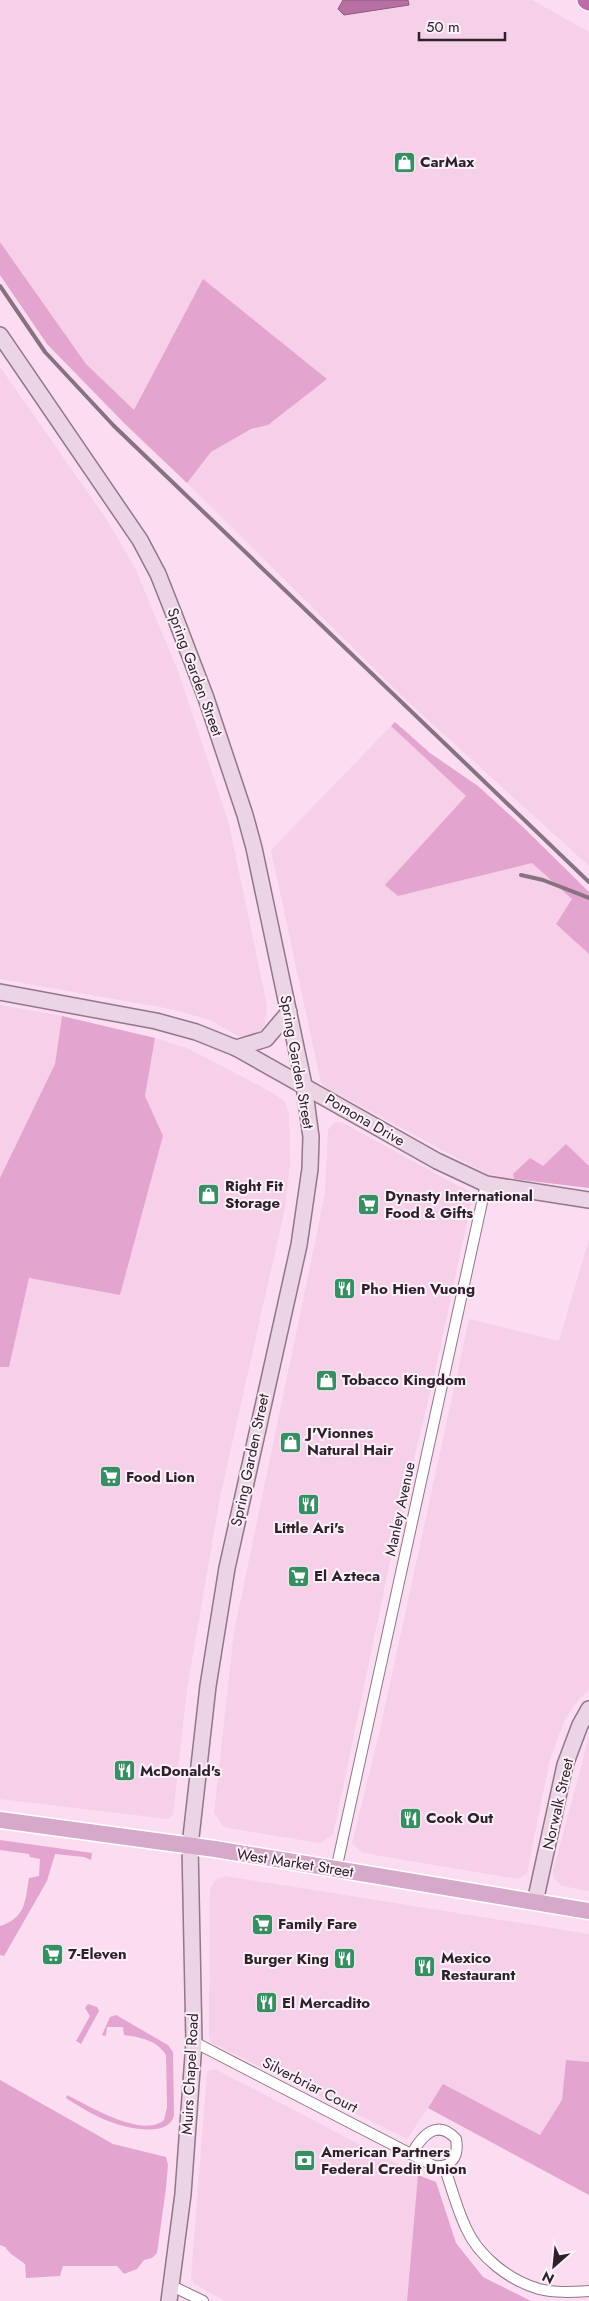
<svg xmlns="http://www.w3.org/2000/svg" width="589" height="2301" font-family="Jost,sans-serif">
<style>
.built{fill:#f6cfe9}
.green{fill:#e3a4cf}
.water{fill:#b670a2;stroke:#8d597e}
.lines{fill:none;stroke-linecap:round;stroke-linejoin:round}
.street-casing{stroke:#927689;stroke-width:12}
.secondary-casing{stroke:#927689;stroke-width:18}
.primary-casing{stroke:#fff;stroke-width:19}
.highway-casing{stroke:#fff;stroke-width:21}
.street{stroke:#fff;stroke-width:10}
.secondary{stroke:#ebd4e4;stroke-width:15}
.primary{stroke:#d6a8ca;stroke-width:16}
.highway{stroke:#bb6ea6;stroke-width:19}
.rail{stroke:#877280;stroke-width:4}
.labels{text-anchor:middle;stroke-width:4;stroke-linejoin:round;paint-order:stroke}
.poi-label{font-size:15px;font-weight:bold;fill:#2e222a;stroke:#fdf0f8;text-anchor:start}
.street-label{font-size:15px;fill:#2e222a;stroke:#fdf0f8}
</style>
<rect width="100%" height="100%" fill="#fcdcf1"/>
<g class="built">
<path d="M0,0H532L589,32V866L405,699L187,483L211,452L251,429L268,425L134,411L86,364L0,242Z"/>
<path d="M0,367L109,523L136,570L179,674L229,824L267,1006L265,1024L259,1032L248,1037L238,1036L210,1020L171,1009L0,979Z"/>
<path d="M391,726L466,796L386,885L398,896L532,863L572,899L556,924L589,954V1166L566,1144L543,1166L513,1174L514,1179L487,1174L325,1087L321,1083L271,850Z"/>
<path d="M0,1005L62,1016L55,1064L0,1178Z"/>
<path d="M155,1038L189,1049L273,1093L284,1101L289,1114L290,1164L285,1208L220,1497L187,1689L173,1815L168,1819L0,1799V1367H9L29,1278L120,1295L163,1137L145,1096Z"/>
<path d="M335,1122H341L468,1191L472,1199L434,1376L397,1528L333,1835L320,1843L228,1828L222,1825L214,1813L234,1632L318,1228L325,1193L328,1130Z"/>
<path d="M589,1239V1690L579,1699L565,1719L550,1759L527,1873L518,1879L363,1853L352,1843L380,1730L469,1319L559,1341Z"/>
<path d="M589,1737V1891L562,1886L554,1878L553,1871Z"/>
<path d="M225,1876L589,1934V2062L566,2060L562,2100L540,2135L443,2085L407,2139L212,2043L209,2037L210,1888L216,1880Z"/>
<path d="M215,2069L418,2175L407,2301H225L194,2284L191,2277L207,2072Z"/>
</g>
<g class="green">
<path d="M0,242L86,364L134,410L203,279L327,379L268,425L251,429L211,452L187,483L125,424L47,344L0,275Z"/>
<path d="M395,722L430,753L478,786L523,827L589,892V954L556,924L572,899L532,863L398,896L385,885L466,796L391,726Z"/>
<path d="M62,1016L155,1038L145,1096L163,1136L120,1295L29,1278L9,1367H0V1178L55,1064Z"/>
<path d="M566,1144L589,1166V1188L514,1179L513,1174L530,1158L543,1166Z"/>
<path d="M0,1840L92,1853L91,1860L84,1857L55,1854L47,1881L4,1956L0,1955V1926C26,1918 25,1901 29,1878L39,1876L40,1859L30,1857L29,1854L0,1850Z"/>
<path d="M88,2004L97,2007L99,2011L81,2044L76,2041L90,2016L85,2008Z"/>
<path d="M116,2015L168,2045L173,2052L174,2115C170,2138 126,2128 111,2122C96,2117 80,2107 66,2098L67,2095C87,2105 143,2139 164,2120L167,2107L166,2055C157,2040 139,2037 124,2035L123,2027H107L106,2036L102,2035L110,2017Z"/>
<path d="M566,2060L589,2062V2195L428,2108L443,2084L540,2135L562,2100Z"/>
<path d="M0,2080L113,2144L166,2157L168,2165L166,2188L157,2253L152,2258L144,2260L137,2269L124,2274L117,2266H63L60,2276L26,2278L25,2264L11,2254L5,2247L0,2245Z"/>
<path d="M418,2175L436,2182L456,2243L483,2277L531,2301H407Z"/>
</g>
<path class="water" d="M343,0H408L409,5L344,15L338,9Z"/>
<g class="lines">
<defs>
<g id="street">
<path d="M336,1870L486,1184"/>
<path d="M194,2042L434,2166C452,2168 459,2156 456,2139C437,2118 422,2136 412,2153"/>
<path d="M444,2166C451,2186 457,2209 466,2228C479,2257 509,2280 539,2289C555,2293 572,2292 589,2291"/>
<path d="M172,2286L203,2301"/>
</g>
<g id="secondary">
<path d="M0,335L140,540L158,574L175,617L206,698L245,815L254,848L304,1085L311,1137L310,1169L299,1245L227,1568L208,1686L190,1846L194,2042L183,2194L169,2301"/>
<path d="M0,992L156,1021L196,1032L236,1048L437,1161L486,1184L589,1200"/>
<path d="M236,1048L266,1039L289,1012"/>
<path d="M535,1902L565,1765L580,1725L589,1709"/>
</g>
<path id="primary" d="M0,1820L215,1849L589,1911"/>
<path id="highway" d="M587,0L589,1"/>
</defs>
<use href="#street" class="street-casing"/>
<use href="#secondary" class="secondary-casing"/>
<use href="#primary" class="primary-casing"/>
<use href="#highway" class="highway-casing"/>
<use href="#street" class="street"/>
<use href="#secondary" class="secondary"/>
<use href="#primary" class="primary"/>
<use href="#highway" class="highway"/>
<g class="rail">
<path d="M0,286L45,352L114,426L589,882"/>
<path d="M521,875L543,880L589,898"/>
</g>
</g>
<defs>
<symbol id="shop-square" viewBox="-11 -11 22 22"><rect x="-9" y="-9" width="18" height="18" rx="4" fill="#378e62" stroke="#fdf0f8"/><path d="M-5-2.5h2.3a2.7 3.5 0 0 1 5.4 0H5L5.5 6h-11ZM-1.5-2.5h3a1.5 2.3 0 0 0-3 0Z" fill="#fff"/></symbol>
<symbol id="supermarket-square" viewBox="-11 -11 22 22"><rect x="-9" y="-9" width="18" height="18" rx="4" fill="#378e62" stroke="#fdf0f8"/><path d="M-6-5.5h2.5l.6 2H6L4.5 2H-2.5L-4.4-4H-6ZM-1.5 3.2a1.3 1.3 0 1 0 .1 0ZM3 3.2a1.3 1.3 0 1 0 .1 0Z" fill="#fff"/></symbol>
<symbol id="restaurant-square" viewBox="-11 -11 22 22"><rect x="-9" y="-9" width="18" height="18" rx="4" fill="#378e62" stroke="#fdf0f8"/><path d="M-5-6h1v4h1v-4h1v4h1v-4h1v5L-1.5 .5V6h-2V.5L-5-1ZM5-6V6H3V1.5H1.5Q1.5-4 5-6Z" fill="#fff"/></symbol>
<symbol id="bank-square" viewBox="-11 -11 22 22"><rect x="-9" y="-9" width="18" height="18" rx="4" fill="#378e62" stroke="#fdf0f8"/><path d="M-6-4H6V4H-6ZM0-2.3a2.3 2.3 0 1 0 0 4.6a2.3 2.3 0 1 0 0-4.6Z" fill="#fff"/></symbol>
</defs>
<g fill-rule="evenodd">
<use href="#shop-square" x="392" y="150" width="25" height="25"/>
<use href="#shop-square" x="196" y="1182" width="25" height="25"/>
<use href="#supermarket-square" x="356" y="1192" width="25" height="25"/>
<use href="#restaurant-square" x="332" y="1276" width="25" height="25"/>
<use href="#shop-square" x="314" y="1368" width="25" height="25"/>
<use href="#shop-square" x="278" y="1430" width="25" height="25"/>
<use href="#supermarket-square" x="98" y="1464" width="25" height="25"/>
<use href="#restaurant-square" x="296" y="1492" width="25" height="25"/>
<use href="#supermarket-square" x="286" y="1564" width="25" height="25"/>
<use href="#restaurant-square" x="112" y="1758" width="25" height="25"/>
<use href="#restaurant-square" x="398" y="1806" width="25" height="25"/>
<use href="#supermarket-square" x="250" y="1912" width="25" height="25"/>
<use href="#supermarket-square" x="40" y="1942" width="25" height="25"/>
<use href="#restaurant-square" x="332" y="1946" width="25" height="25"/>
<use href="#restaurant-square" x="412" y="1954" width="25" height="25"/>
<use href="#restaurant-square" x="254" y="1990" width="25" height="25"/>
<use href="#bank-square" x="292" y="2148" width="25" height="25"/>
</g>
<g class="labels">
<g class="poi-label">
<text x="420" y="167">CarMax</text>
<text x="225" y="1191">Right Fit<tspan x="225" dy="17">Storage</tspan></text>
<text x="385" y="1201">Dynasty International<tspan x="385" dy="17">Food &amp; Gifts</tspan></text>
<text x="361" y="1294">Pho Hien Vuong</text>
<text x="342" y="1385">Tobacco Kingdom</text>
<text x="307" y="1438">J'Vionnes<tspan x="307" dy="17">Natural Hair</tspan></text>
<text x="126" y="1482">Food Lion</text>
<text x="309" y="1533" text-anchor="middle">Little Ari's</text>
<text x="314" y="1581">El Azteca</text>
<text x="140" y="1776">McDonald's</text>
<text x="426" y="1823">Cook Out</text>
<text x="278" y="1929">Family Fare</text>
<text x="68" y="1959">7-Eleven</text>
<text x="441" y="1963">Mexico<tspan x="441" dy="17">Restaurant</tspan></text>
<text x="329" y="1964" text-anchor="end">Burger King</text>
<text x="282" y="2008">El Mercadito</text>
<text x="321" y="2157">American Partners<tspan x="321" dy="17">Federal Credit Union</tspan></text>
</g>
<g class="street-label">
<text transform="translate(195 672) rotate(70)" y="5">Spring Garden Street</text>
<text transform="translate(297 1062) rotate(80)" y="5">Spring Garden Street</text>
<text transform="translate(365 1120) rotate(30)" y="5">Pomona Drive</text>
<text transform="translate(250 1460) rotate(-78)" y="5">Spring Garden Street</text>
<text transform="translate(400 1509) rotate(-78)" y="5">Manley Avenue</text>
<text transform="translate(558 1804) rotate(-77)" y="5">Norwalk Street</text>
<text transform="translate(295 1863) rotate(9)" y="5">West Market Street</text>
<text transform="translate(190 2074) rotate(-87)" y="5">Muirs Chapel Road</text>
<text transform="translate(310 2085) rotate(27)" y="5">Silverbriar Court</text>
</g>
</g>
<g transform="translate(554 2266) rotate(207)" stroke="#fdf0f8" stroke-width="4" paint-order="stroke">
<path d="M0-4L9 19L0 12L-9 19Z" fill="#2e222a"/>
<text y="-8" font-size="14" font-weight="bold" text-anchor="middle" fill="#2e222a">N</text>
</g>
<path d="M419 32v8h86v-8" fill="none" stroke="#2e222a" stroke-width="2.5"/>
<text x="426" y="32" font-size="15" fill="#2e222a" stroke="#fdf0f8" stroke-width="4" paint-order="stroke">50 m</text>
</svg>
